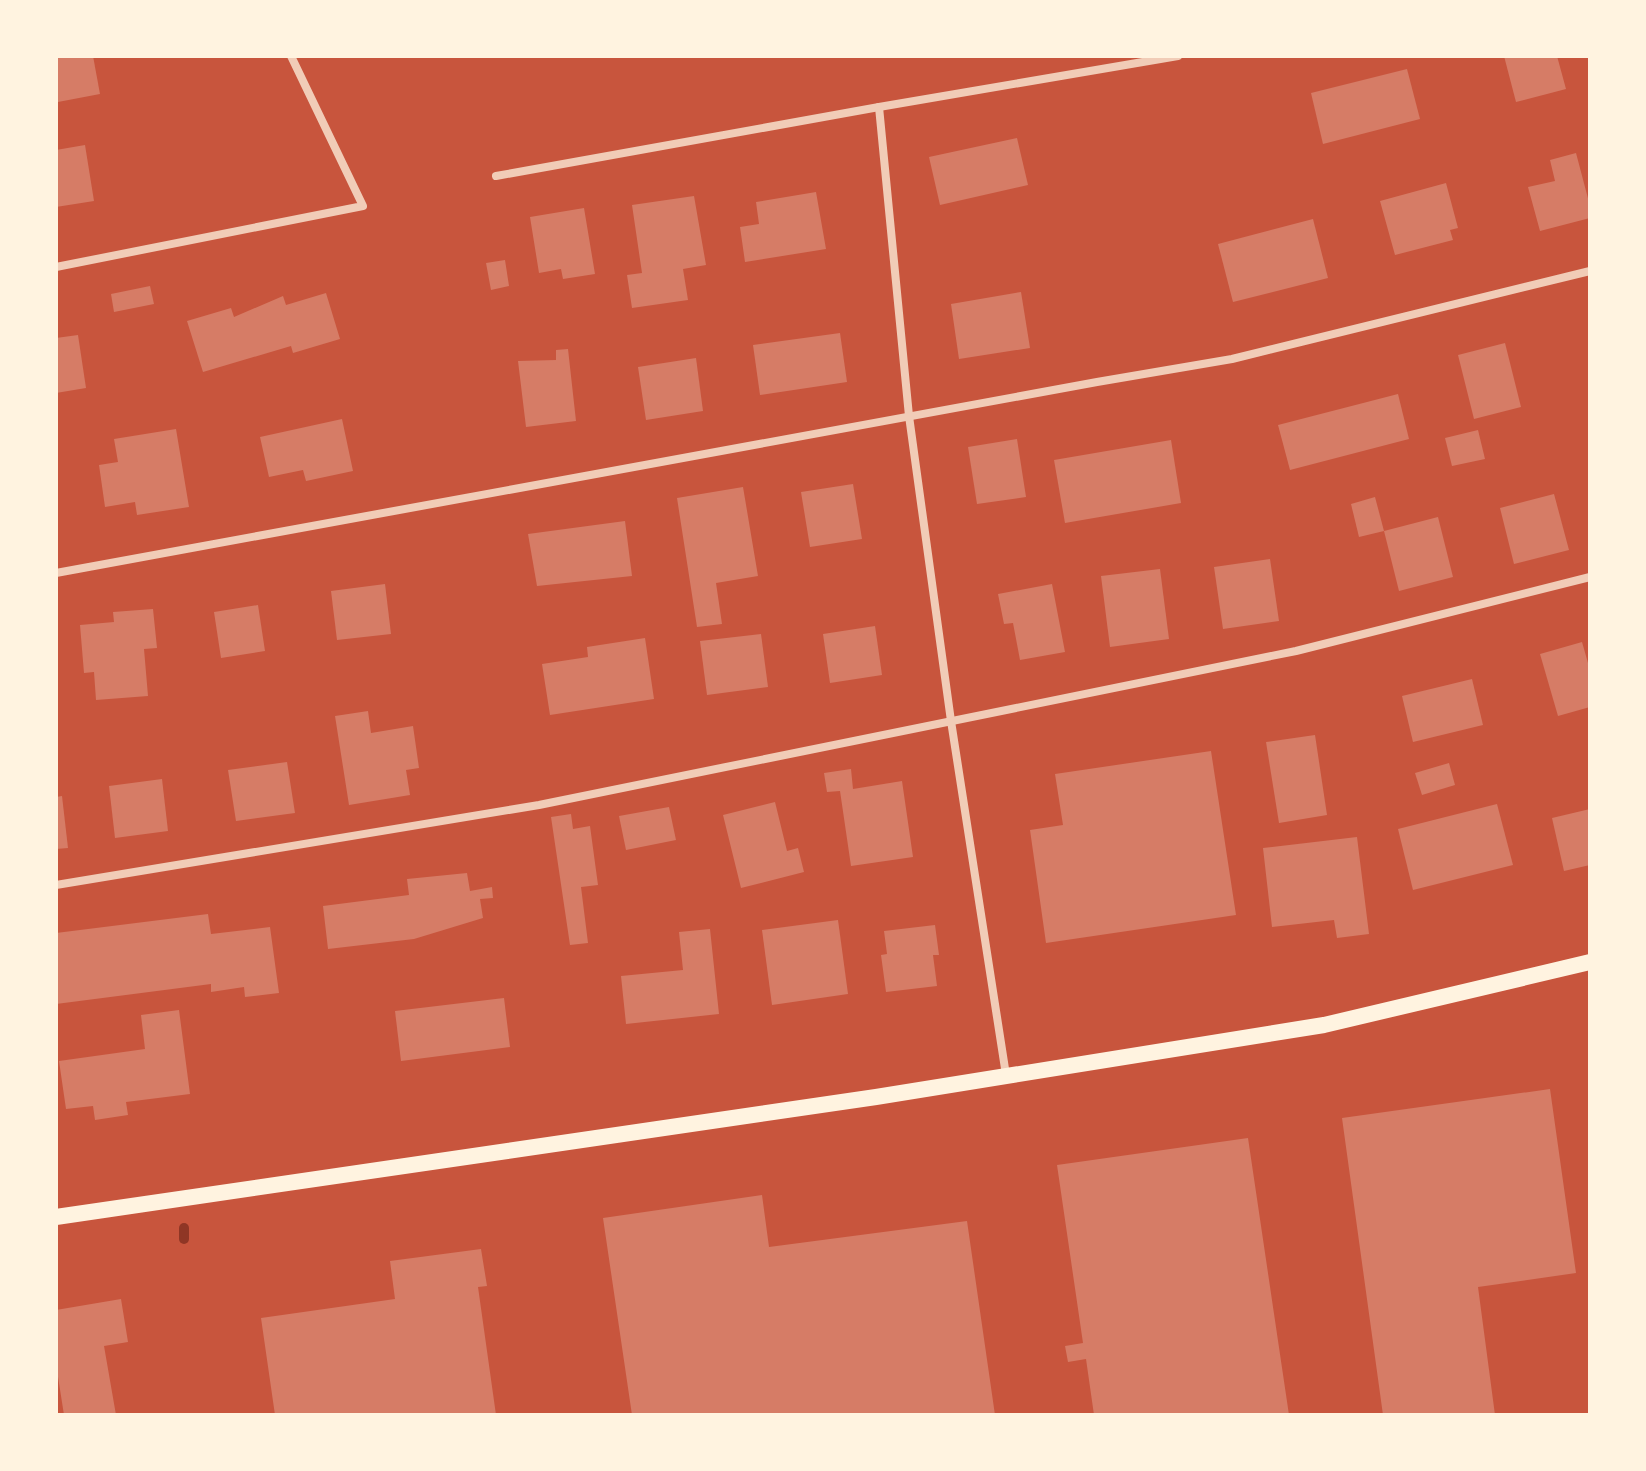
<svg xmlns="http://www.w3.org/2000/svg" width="1646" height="1471" font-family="'PT Sans',sans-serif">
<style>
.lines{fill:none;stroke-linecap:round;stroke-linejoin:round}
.stream{stroke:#8f3625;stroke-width:10}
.building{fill:#d67c66}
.minor{stroke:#f1ccb7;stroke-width:8}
.secondary{stroke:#fff3e0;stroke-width:16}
</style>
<rect width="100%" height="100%" fill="#c8553d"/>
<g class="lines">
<path class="stream" d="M184,1228V1239"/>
</g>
<g class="building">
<path d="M56,56H93L100,94L58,102Z"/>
<path d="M1504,56H1557L1566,89L1516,102Z"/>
<path d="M1407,69L1420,119L1323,144L1311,93Z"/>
<path d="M1017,138L1028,185L940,205L929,157Z"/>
<path d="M85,145L94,201L56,207V150Z"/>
<path d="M1576,153L1590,206V218L1540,231L1528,187L1555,181L1550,160Z"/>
<path d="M1446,183L1458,228L1450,230L1453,240L1395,255L1380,201Z"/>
<path d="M816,192L826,249L745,262L740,227L759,224L756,202Z"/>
<path d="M694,196L706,265L683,269L688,300L632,308L627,275L642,273L632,205Z"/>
<path d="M584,208L595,274L563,279L561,269L539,273L530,217Z"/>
<path d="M1313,219L1328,278L1233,302L1218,244Z"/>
<path d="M505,260L509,286L491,290L486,263Z"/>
<path d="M150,286L154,304L114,312L111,294Z"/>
<path d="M1021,292L1030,348L959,359L951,304Z"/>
<path d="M326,293L340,339L293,353L291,346L203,372L187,321L231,308L234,317L283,296L286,305Z"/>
<path d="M840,333L847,382L760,395L753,345Z"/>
<path d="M78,335L86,388L56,393V338Z"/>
<path d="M1505,343L1521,407L1474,419L1458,355Z"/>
<path d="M568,349L576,421L526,427L518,361L556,360V350Z"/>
<path d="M696,358L703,411L646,420L638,367Z"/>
<path d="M1398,394L1409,439L1290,470L1278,425Z"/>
<path d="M342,419L353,471L306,481L303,470L269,477L260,437Z"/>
<path d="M176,429L189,507L137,515L135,502L105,507L99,465L118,462L114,439Z"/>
<path d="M1478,430L1485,459L1452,466L1445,438Z"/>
<path d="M1017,439L1026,497L977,504L968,447Z"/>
<path d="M1171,440L1181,503L1065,523L1054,460Z"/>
<path d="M853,484L862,539L810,547L801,492Z"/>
<path d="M743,487L758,576L716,583L722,624L697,627L677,498Z"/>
<path d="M1554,494L1569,550L1514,564L1500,508Z"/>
<path d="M1375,497L1384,531L1359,537L1351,504Z"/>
<path d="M1438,517L1453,577L1399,591L1384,531Z"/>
<path d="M625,521L632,576L537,586L528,534Z"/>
<path d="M1270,559L1279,621L1223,629L1214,567Z"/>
<path d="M1160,569L1169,639L1110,647L1101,576Z"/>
<path d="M385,584L391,634L337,640L331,591Z"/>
<path d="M1052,584L1065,652L1020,660L1013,623L1004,624L998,594Z"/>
<path d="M258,605L265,651L221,658L214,612Z"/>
<path d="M153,609L157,648L144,649L148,696L96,700L94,672L84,673L80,625L114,622L113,612Z"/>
<path d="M875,626L882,675L830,683L823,634Z"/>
<path d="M761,634L768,687L707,695L700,641Z"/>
<path d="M645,638L654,699L550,715L542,664L588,657L587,647Z"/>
<path d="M1582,642L1590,670V707L1558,716L1540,654Z"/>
<path d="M1472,679L1483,725L1413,742L1402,696Z"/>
<path d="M368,711L371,733L413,726L419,768L406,770L410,795L349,805L335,716Z"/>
<path d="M1315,735L1327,815L1279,823L1266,742Z"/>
<path d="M1211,751L1236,915L1046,943L1030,830L1063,825L1055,774Z"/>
<path d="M287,762L295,813L236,821L228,770Z"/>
<path d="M1449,763L1455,785L1422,795L1415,773Z"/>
<path d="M851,769L853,789L902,781L913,857L851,866L840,791L827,792L824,773Z"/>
<path d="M162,779L168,831L115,838L109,786Z"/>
<path d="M62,796L68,848L56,849V797Z"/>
<path d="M775,802L787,851L798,848L804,872L741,888L723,815Z"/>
<path d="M1497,804L1513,865L1413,890L1398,829Z"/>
<path d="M669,807L676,840L626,850L619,816Z"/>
<path d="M1590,809V865L1564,871L1552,818Z"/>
<path d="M571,814L573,829L590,826L598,885L581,887L588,943L570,945L551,817Z"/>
<path d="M1357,837L1369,934L1337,938L1334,920L1272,927L1263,848Z"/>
<path d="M467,873L470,891L492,887L493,898L480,899L483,918L414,939L328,949L323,906L409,895L407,879Z"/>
<path d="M208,914L211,934L270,927L279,993L245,997L244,987L211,992V984L56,1004V933Z"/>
<path d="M838,920L848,994L772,1005L762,930Z"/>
<path d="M935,925L939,955H933L937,986L886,992L881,955L887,954L884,931Z"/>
<path d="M710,929L719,1014L626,1024L621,976L683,970L679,932Z"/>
<path d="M504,998L510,1047L401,1061L395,1011Z"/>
<path d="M179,1010L190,1094L126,1102L128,1115L95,1120L93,1106L66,1109L59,1061L145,1049L141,1015Z"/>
<path d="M1550,1089L1576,1273L1478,1287L1495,1415H1383L1342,1118Z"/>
<path d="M1248,1138L1289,1415H1094L1086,1359L1068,1362L1065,1346L1083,1343L1057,1165Z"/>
<path d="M762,1195L769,1247L967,1221L995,1415H632L603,1218Z"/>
<path d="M481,1249L487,1286L478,1287L496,1415H275L261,1318L395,1299L390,1261Z"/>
<path d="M121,1299L128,1342L104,1346L116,1415H64L56,1364V1310Z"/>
</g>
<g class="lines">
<g class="minor">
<path d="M879,107L909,416L951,721L1006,1075"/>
<path d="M496,176L879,107L1178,56"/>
<path d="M56,267L363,206L291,56"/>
<path d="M56,573L1097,382L1232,359L1590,271"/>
<path d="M56,885L539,805L1296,651L1590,577"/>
</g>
<path class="secondary" d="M56,1217L876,1097L1324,1025L1590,962"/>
</g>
<rect width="1646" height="1471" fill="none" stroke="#fff3e0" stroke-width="116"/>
</svg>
